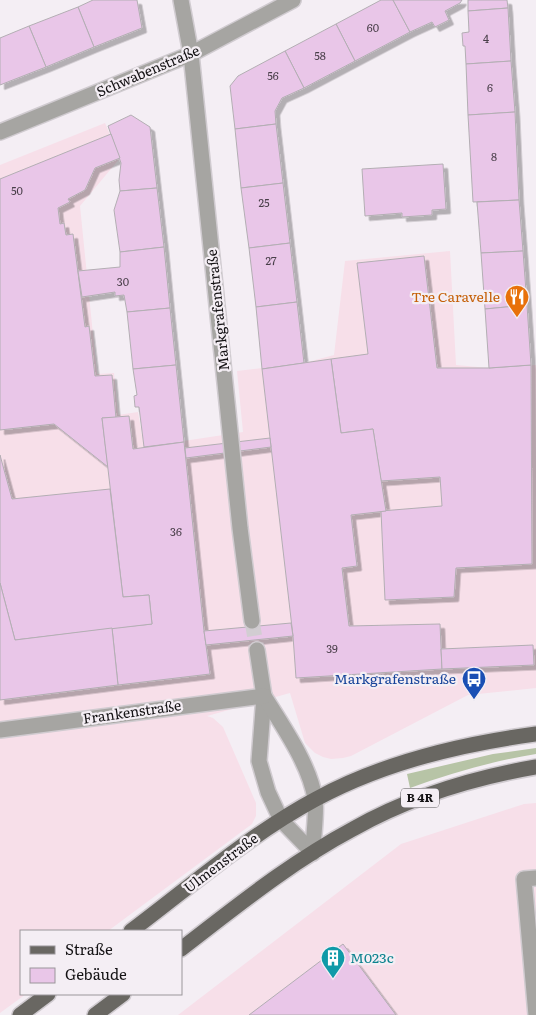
<svg xmlns="http://www.w3.org/2000/svg" width="536" height="1015" font-family="Literata,serif">
<style>
.industrial{fill:#f7dfe9}
.green{fill:#b7c4a6}
.building{fill:#e9c6e8;stroke:#b3aeb3;filter:url(#shadow)}
.lines{fill:none;stroke-linecap:round;stroke-linejoin:round}
.minor-tunnel{stroke:#d2cdd2;stroke-width:15;stroke-dasharray:15 8;stroke-linecap:butt}
.service-casing{stroke:#d0cbd0;stroke-width:18}
.minor-casing{stroke:#d0cbd0;stroke-width:18}
.primary-casing{stroke:#d0cbd0;stroke-width:18}
.service{stroke:#a6a5a2;stroke-width:15}
.minor{stroke:#a6a5a2;stroke-width:15}
.primary{stroke:#696762;stroke-width:15}
.labels{text-anchor:middle;stroke-width:4.5;stroke-linejoin:round;paint-order:stroke}
.number-label{font-size:11px;fill:#493f49}
.shield{fill:#f4eef4;stroke:#575457;stroke-width:1}
.shield-label{font-size:12px;font-weight:bold;fill:#141214}
.street-label{font-size:14px;fill:#141214;stroke:#f4eef4}
.food-label{font-size:14px;fill:#c56008;stroke:#f4eef4;text-anchor:end}
.transit-label{font-size:14px;fill:#164399;stroke:#f4eef4;text-anchor:end}
.culture-label{font-size:14px;fill:#0d838f;stroke:#f4eef4;text-anchor:start}
</style>
<defs>
<filter id="shadow"><feDropShadow dx="4.5" dy="4.5" stdDeviation="0" flood-color="#0004"/></filter>
</defs>
<rect width="100%" height="100%" fill="#f4eef4"/>
<g class="industrial">
<path d="M105,123L120,158L80,206L97,374L114,373L118,415L138,412L144,447L243,432L237,371L304,363L334,355L345,261L450,251L456,365L489,368L536,365V688L468,695L351,756L343,758L331,759L323,757L315,753L305,743L290,693L207,716L213,718L223,727L256,803V816L252,824L108,931H21V994H26L0,1013V165Z"/>
<path d="M536,803V1015H178L401,844L524,804Z"/>
</g>
<path class="green" d="M536,748V754C493,761 451,773 410,788L407,774L493,754Z"/>
<g class="building">
<path d="M93,0H137L142,28L94,47L78,7Z"/>
<path d="M381,0H393L410,32L355,61L336,24Z"/>
<path d="M393,0H462L460,3L445,11L449,20L435,27L432,22L410,32Z"/>
<path d="M468,0H507L508,8L468,11Z"/>
<path d="M78,7L94,47L46,67L29,26Z"/>
<path d="M508,8L511,61L466,64L465,46H463L462,33L469,32L468,11Z"/>
<path d="M336,24L355,61L304,88L285,51Z"/>
<path d="M29,26L46,67L0,85V38Z"/>
<path d="M285,51L304,88L282,98L275,111L276,124L235,129L230,86L238,76Z"/>
<path d="M511,61L515,112L468,115L466,64Z"/>
<path d="M515,112L519,200L473,202L468,115Z"/>
<path d="M131,115L150,127L157,188L120,191L119,180L121,163L108,126Z"/>
<path d="M276,124L283,183L241,188L235,129Z"/>
<path d="M111,134L120,158L95,168L85,190L68,199L70,202L58,208L60,224L64,223L66,235L73,234L85,327L89,326L95,376L112,375L116,418H102L108,467L54,424L0,430V179Z"/>
<path d="M443,164L446,209L432,210V215L402,217V213L365,216L362,169Z"/>
<path d="M283,183L290,243L249,248L241,188Z"/>
<path d="M157,188L164,247L120,252L114,210L120,191Z"/>
<path d="M519,200L523,251L481,253L477,202Z"/>
<path d="M290,243L297,302L256,307L249,248Z"/>
<path d="M164,247L170,308L127,312L124,295L115,296V292L82,297L78,271L120,267V252Z"/>
<path d="M523,251L527,305L485,309L481,253Z"/>
<path d="M424,256L437,368H489L531,365L532,564L456,568L454,597L385,600L381,511L442,506L440,477L381,481L373,429L341,433L331,359L368,354L357,263Z"/>
<path d="M297,302L304,363L262,369L256,307Z"/>
<path d="M527,305L531,365L489,368L485,309Z"/>
<path d="M170,308L176,365L133,369L127,312Z"/>
<path d="M331,359L341,433L373,429L386,511L351,515L357,566L342,568L349,626L440,624L442,669L296,678L293,636L262,369Z"/>
<path d="M176,365L184,442L144,447L139,407H135L134,396L137,395L133,369Z"/>
<path d="M129,416L133,449L184,442L204,631L210,674L118,685L112,628L152,624L149,595L123,597L102,418Z"/>
<path d="M270,438L271,447L186,458L185,448Z"/>
<path d="M0,455L12,499L110,489L123,597L149,595L152,624L15,640L0,583Z"/>
<path d="M0,583L15,640L112,628L118,685L0,700Z"/>
<path d="M291,623L293,636L206,645L204,631Z"/>
<path d="M533,645L534,665L442,669L441,649Z"/>
<path d="M343,944L396,1015H249Z"/>
</g>
<g class="lines">
<path class="minor-tunnel" d="M252,621L257,650"/>
<defs>
<path id="service" d="M536,1015L524,879L536,878"/>
<g id="minor">
<path d="M181,0L191,54L240,528L252,621"/>
<path d="M0,132L191,54L293,0"/>
<path d="M257,650L264,696L259,761L268,792L281,820L313,853"/>
<path d="M264,696C282,725 310,765 315,799C317,813 313,837 313,853"/>
<path d="M0,730L264,696"/>
</g>
<g id="primary">
<path d="M131,931C191,886 249,835 316,799C384,762 460,744 536,734"/>
<path d="M181,949C237,906 291,862 353,829C410,797 472,778 536,767"/>
<path d="M20,1015L48,994"/>
<path d="M95,1015L123,994"/>
</g>
</defs>
<use href="#service" class="service-casing"/>
<use href="#minor" class="minor-casing"/>
<use href="#primary" class="primary-casing"/>
<use href="#service" class="service"/>
<use href="#minor" class="minor"/>
<use href="#primary" class="primary"/>
</g>
<defs>
<symbol id="restaurant-pin" viewBox="-11 -11 22 30"><path d="M0 17L-7.5 6A9.5 9.5 0 1 1 7.5 6Z" fill="#e8710a" stroke="#f4eef4"/><path d="M-5-6h1v4h1v-4h1v4h1v-4h1v5L-1.5 .5V6h-2V.5L-5-1ZM5-6V6H3V1.5H1.5Q1.5-4 5-6Z" fill="#fff"/></symbol>
<symbol id="bus-pin" viewBox="-11 -11 22 30"><path d="M0 17L-7.5 6A9.5 9.5 0 1 1 7.5 6Z" fill="#1a4fb4" stroke="#f4eef4"/><path d="M-5-6H5V4H4V6H2V4H-2V6H-4V4H-5ZM-3.5-4V0h7V-4ZM-3.5 1.2v1.5H-2V1.2ZM2 1.2v1.5H3.5V1.2Z" fill="#fff"/></symbol>
<symbol id="building-pin" viewBox="-11 -11 22 30"><path d="M0 17L-7.5 6A9.5 9.5 0 1 1 7.5 6Z" fill="#0f9aa8" stroke="#f4eef4"/><path d="M-4-6H4V6H1V3H-1V6H-4ZM-2.5-4.3h1.7v1.8h-1.7ZM.8-4.3h1.7v1.8H.8ZM-2.5-1h1.7V.8h-1.7ZM.8-1h1.7V.8H.8Z" fill="#fff"/></symbol>
</defs>
<g fill-rule="evenodd">
<use href="#restaurant-pin" x="503" y="283" width="28" height="38"/>
<use href="#bus-pin" x="460" y="665" width="28" height="38"/>
<use href="#building-pin" x="319" y="944" width="28" height="38"/>
</g>
<g class="labels">
<g class="number-label">
<text x="373" y="32">60</text>
<text x="486" y="43">4</text>
<text x="320" y="60">58</text>
<text x="273" y="80">56</text>
<text x="490" y="92">6</text>
<text x="494" y="161">8</text>
<text x="17" y="195">50</text>
<text x="264" y="207">25</text>
<text x="271" y="265">27</text>
<text x="123" y="286">30</text>
<text x="176" y="536">36</text>
<text x="332" y="653">39</text>
</g>
<rect class="shield" x="401" y="788.5" width="38" height="19" rx="4"/>
<g class="shield-label">
<text x="420" y="802">B 4R</text>
</g>
<g class="street-label">
<text transform="translate(148 71) rotate(-23)" y="5">Schwabenstraße</text>
<text transform="translate(218 310) rotate(-96)" y="5">Markgrafenstraße</text>
<text transform="translate(132 712) rotate(-8)" y="5">Frankenstraße</text>
<text transform="translate(221 863) rotate(-37)" y="5">Ulmenstraße</text>
</g>
<g class="food-label">
<text x="500" y="302">Tre Caravelle</text>
</g>
<g class="transit-label">
<text x="456" y="684">Markgrafenstraße</text>
</g>
<g class="culture-label">
<text x="350" y="963">M023c</text>
</g>
</g>
<rect x="20" y="930" width="162" height="65" fill="#f4eef4" stroke="#9a969a"/>
<rect x="30" y="946" width="25" height="8" fill="#696762" stroke="#9a969a"/>
<text x="65" y="955" font-size="15" fill="#141214">Straße</text>
<rect x="30" y="968" width="25" height="15" fill="#e9c6e8" stroke="#9a969a"/>
<text x="65" y="980" font-size="15" fill="#141214">Gebäude</text>
</svg>
